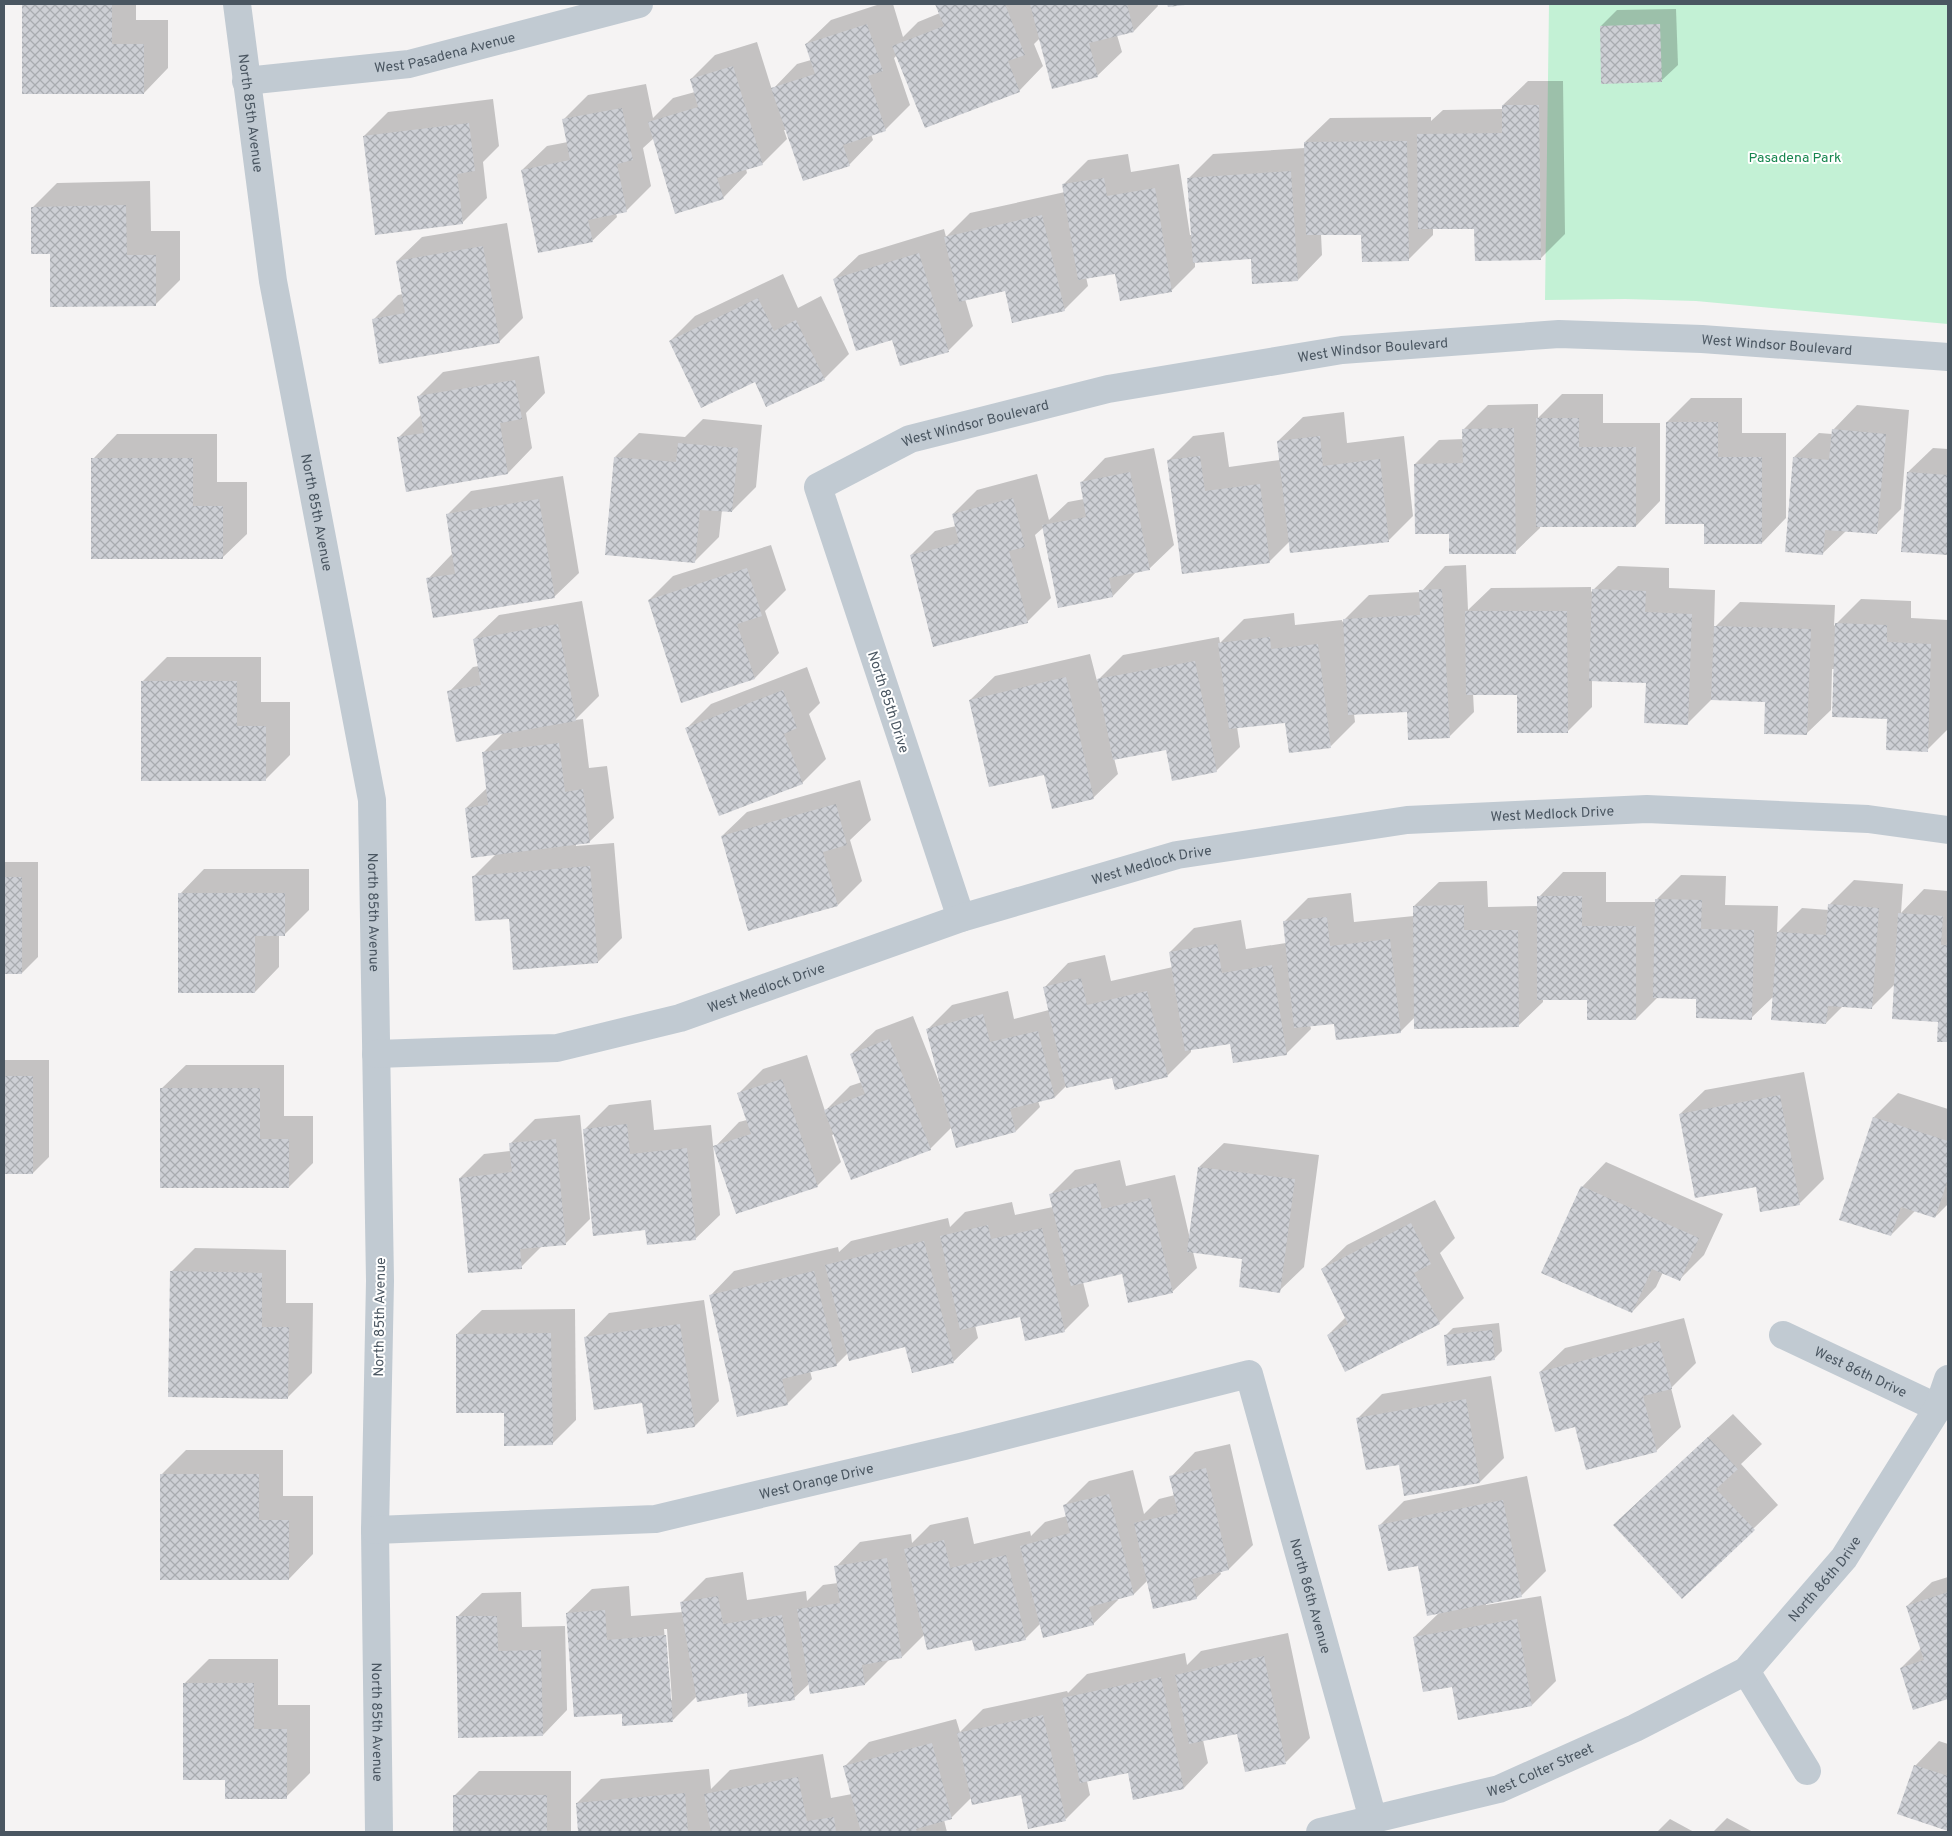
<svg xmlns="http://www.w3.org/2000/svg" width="1952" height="1836" font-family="Overpass,sans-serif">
<defs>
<pattern id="building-cross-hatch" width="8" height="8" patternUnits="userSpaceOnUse" patternTransform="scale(1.25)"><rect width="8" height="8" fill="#cdcfd5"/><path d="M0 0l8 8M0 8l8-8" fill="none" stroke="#a8abb0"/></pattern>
</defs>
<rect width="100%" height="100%" fill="#f5f3f3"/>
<polygon fill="#c3f1d5" points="1549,4 1948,4 1948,324 1696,301 1625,299 1545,300"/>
<g fill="#0003" fill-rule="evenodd">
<polygon points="24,4 136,4 136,20 168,20 168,68 144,93 24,93"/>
<polygon points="880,4 893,4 903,37 918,22 940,13 936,4 1157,4 1158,6 1134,31 1117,35 1122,52 1097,76 1040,38 1034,44 1043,66 1019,91 897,55 894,58 910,105 885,130 871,134 873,140 849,165 787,130 784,130 787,139 763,163 746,169 747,173 723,198 654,138 643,148 651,186 626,211 616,213 617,217 592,241 522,170 547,146 568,142 563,120 588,95 646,84 653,118 673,98 695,92 691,79 715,55 757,42 772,90 797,64 811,60 806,44 831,20"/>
<polygon points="1676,9 1678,65 1661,81 1601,26 1617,10"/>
<polygon points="1528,81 1563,81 1565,234 1540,259 1475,227 1433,228 1433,235 1408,260 1362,233 1321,234 1322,255 1298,280 1252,257 1195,262 1195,267 1171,291 1116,272 1086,277 1088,286 1064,310 1006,290 965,299 973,326 949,350 901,364 893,338 834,279 859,255 944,229 946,237 970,213 1065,192 1064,184 1088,160 1128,154 1131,172 1179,164 1190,235 1192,235 1188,179 1213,154 1305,148 1305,142 1330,118 1431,117 1431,121 1443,110 1503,109 1503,105"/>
<polygon points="493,99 499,146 483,162 487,198 463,222 364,136 388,112"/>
<polygon points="150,181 151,231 180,231 180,280 156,304 52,253 33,207 57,183"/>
<polygon points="507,223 523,318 499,342 373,320 398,295 403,294 397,261 422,237"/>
<polygon points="783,274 798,308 821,296 849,354 824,379 755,381 670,341 695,316"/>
<polygon points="539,356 545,393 526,413 532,448 508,473 398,438 422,414 419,396 443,372"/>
<polygon points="1562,394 1603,394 1603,423 1660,423 1660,501 1636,526 1540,526 1540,528 1515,552 1450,532 1415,464 1439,440 1464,439 1464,429 1488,405 1538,404 1538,418"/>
<polygon points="1691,398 1742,398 1742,433 1786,433 1786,518 1762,543 1706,523 1667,422"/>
<polygon points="1857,405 1909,410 1901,509 1877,533 1846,531 1822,554 1794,457 1819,433 1832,434 1833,430"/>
<polygon points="1344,412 1347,443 1404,436 1413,516 1388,541 1290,541 1270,561 1168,461 1193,436 1224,432 1229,467 1280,460 1278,441 1303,417"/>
<polygon points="703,419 762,425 756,487 732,511 722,510 719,537 695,561 615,457 639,433 685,437"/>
<polygon points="117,434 217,434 217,482 247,482 247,534 222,558 93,459"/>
<polygon points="1154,448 1174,545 1149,569 1137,571 1113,596 1059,606 1044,527 1035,535 1051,598 1027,622 911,555 935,531 956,526 953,514 977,490 1037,474 1049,520 1068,502 1084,499 1081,483 1105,458"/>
<polygon points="1933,448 1948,449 1948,553 1903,550 1908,472"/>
<polygon points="563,476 579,573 554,597 428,579 452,554 447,515 471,491"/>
<polygon points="771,545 786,590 765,611 779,653 755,678 682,701 649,600 673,576"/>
<polygon points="1466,565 1468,610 1491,588 1591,587 1591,592 1618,566 1669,568 1669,588 1715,590 1714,628 1740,602 1835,605 1834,626 1861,599 1911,601 1911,618 1948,620 1948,729 1927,750 1835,669 1832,669 1831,710 1806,734 1766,701 1712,699 1687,724 1647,682 1592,680 1592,707 1567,732 1518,693 1473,693 1474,712 1449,737 1408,711 1354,714 1355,722 1331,746 1286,721 1237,727 1240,747 1216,771 1167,748 1114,758 1118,774 1093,798 1045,774 970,700 995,676 1090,654 1097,681 1123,655 1219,637 1220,643 1244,619 1294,613 1295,625 1342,620 1342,622 1369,595 1421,592 1445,566"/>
<polygon points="582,601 599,696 575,720 583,719 589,768 607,766 614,818 589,842 576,844 576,846 614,843 622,938 598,962 511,917 473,877 497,853 466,808 487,788 483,753 503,733 449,692 473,667 479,666 474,639 499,615"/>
<polygon points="167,657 261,657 261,702 290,702 290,755 266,779 143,681"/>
<polygon points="807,667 820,703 809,714 826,759 802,783 687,728 711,704"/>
<polygon points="860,780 871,820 850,840 862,881 838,905 722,836 747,812"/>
<polygon points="4,862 38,862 38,957 22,973 4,973"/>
<polygon points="204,869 309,869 309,910 284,935 279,935 279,967 255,992 180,894"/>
<polygon points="1563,872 1606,872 1606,902 1657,902 1657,899 1681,875 1726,876 1725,905 1778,906 1777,933 1802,908 1829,910 1829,905 1854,880 1903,884 1901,913 1924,889 1948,891 1948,1041 1938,1041 1939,1021 1895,984 1872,1007 1843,1006 1826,1023 1774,996 1751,1018 1698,998 1658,997 1636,1019 1588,999 1543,999 1543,1002 1518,1026 1415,1017 1400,1032 1335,1022 1310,1025 1311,1029 1286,1054 1231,1043 1191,1049 1191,1052 1167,1076 1113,1077 1067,1085 1055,1097 1038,1101 1040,1107 1016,1131 952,1127 930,1149 834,1134 832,1135 841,1162 817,1186 715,1147 739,1122 747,1120 738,1094 763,1069 807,1055 825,1111 850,1086 862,1082 851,1054 876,1030 913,1016 941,1087 942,1087 928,1029 952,1005 1008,991 1014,1019 1049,1010 1044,988 1068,963 1105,955 1111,981 1173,967 1170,952 1194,928 1241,920 1246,949 1286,943 1284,922 1308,898 1351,893 1354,922 1414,916 1414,906 1439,882 1487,881 1488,907 1539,906 1539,897"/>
<polygon points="4,1060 49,1060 49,1157 33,1173 4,1173"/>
<polygon points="186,1065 284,1065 284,1116 313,1116 313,1163 289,1187 161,1089"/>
<polygon points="1804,1072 1824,1179 1799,1204 1680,1114 1705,1090"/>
<polygon points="1898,1093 1948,1109 1948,1204 1935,1217 1915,1211 1891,1235 1841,1219 1874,1117"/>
<polygon points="651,1100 654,1130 711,1125 720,1215 695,1239 584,1130 609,1105"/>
<polygon points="580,1115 590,1219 566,1243 543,1245 521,1267 460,1178 484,1154 511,1151 511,1143 535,1119"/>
<polygon points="1224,1143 1319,1155 1304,1267 1279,1291 1244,1258 1193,1252 1197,1268 1172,1292 1123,1273 1083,1282 1089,1306 1064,1331 1021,1315 975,1325 978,1338 953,1362 906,1345 848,1353 836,1365 810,1371 812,1379 787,1404 710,1296 734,1271 838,1247 839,1252 851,1241 948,1218 950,1227 965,1212 1012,1202 1015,1215 1053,1207 1050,1195 1075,1170 1120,1160 1126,1186 1175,1175 1190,1239 1199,1167"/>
<polygon points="1606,1162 1723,1214 1704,1255 1680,1279 1663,1272 1656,1287 1632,1312 1582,1187"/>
<polygon points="1435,1200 1455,1238 1440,1253 1464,1298 1439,1323 1328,1335 1346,1317 1322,1269 1347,1245"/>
<polygon points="195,1248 286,1250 286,1303 313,1303 312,1373 288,1397 171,1272"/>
<polygon points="704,1300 719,1401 695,1426 648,1432 644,1401 585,1338 609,1313"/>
<polygon points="575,1309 576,1420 552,1444 505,1412 457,1334 482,1310"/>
<polygon points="1684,1318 1696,1363 1671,1388 1681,1427 1656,1451 1576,1425 1540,1372 1565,1348"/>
<polygon points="1499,1323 1502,1351 1494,1359 1445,1336 1453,1328"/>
<polygon points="1491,1376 1504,1458 1480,1482 1400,1463 1358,1418 1382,1394"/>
<polygon points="1733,1414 1762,1444 1741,1464 1778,1505 1682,1597 1639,1501"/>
<path d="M1230 1444 1253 1545 1229 1569 1220 1571 1221 1574 1196 1598 1148 1580 1134 1594 1117 1598 1118 1600 1093 1624 1041 1623 1025 1639 973 1638 925 1634 902 1657 890 1659 865 1684 810 1683 794 1698 748 1692 697 1696 672 1721 623 1713 567 1613 592 1589 629 1586 631 1616 683 1612 682 1602 706 1578 743 1572 747 1600 806 1591 807 1601 823 1585 838 1583 836 1567 860 1542 911 1534 912 1543 930 1525 968 1517 974 1544 1030 1531 1031 1536 1045 1522 1067 1516 1065 1505 1089 1481 1133 1470 1144 1514 1159 1499 1175 1495 1171 1477 1195 1452ZM664 1629H667L672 1700H670Z"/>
<polygon points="186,1450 283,1450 283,1496 313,1496 313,1554 289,1579 161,1475"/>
<polygon points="1527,1476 1546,1571 1522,1595 1486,1603 1486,1605 1541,1596 1556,1681 1532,1705 1453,1686 1414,1637 1440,1612 1419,1564 1380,1525 1404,1501"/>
<polygon points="1948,1577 1948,1697 1914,1708 1901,1668 1921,1648 1907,1606 1932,1582"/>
<polygon points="521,1592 522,1627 565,1626 567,1710 543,1735 457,1617 482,1593"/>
<polygon points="1288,1633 1310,1738 1286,1762 1238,1732 1203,1740 1208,1763 1184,1788 1129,1772 1087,1781 1090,1795 1066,1819 1022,1794 972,1797 952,1817 944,1820 947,1832 580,1832 577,1803 601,1779 709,1769 711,1789 730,1770 823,1754 831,1798 852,1794 845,1766 869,1742 956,1719 960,1732 983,1709 1067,1691 1068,1693 1087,1674 1185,1653 1187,1665 1201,1651"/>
<polygon points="209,1659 278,1659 278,1705 310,1705 310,1773 286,1797 226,1779 184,1684"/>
<polygon points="1939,1741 1948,1744 1948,1830 1899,1813 1915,1766"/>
<polygon points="479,1771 571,1771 571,1832 454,1832 454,1796"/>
<polygon points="1727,1818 1753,1832 1713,1832"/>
<polygon points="1670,1819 1694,1832 1657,1832"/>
</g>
<g fill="url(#building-cross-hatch)">
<polygon points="22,4 112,4 112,44 144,44 144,94 22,94"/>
<polygon points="935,4 1005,4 1025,55 1008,61 1020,92 925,128 892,46 944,26"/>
<polygon points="1030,4 1127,4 1134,32 1089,43 1098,77 1052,89"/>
<polygon points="1167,4 1185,4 1185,5 1168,7"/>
<polygon points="867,24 883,71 868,76 886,131 843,145 850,166 803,181 771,88 815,74 805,44"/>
<polygon points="1660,24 1662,82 1601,84 1600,26"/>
<polygon points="733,66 763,165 717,178 724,199 675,214 648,122 698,107 690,79"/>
<polygon points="1502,105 1539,105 1541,260 1475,261 1474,229 1418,229 1417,134 1502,133"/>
<polygon points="622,108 633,160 617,164 627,212 588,220 593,242 538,253 521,170 570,160 562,119"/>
<polygon points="469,123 475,171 457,174 463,224 375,235 363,136"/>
<polygon points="1407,141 1409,261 1362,262 1361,235 1306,235 1304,142"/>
<polygon points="1291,171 1298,281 1252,284 1251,259 1193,263 1187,178"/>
<polygon points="1104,178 1107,196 1155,188 1172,292 1120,301 1115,274 1078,280 1062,184"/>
<polygon points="126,205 127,255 156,255 156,306 50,307 50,254 31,254 31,207"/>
<polygon points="1042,215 1065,311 1012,323 1005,291 959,302 944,237"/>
<polygon points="483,246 500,343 379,364 372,319 405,313 396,261"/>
<polygon points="919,253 949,352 900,366 892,340 856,351 833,279"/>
<polygon points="758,298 774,331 796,320 825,380 766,407 755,382 701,408 669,341"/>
<polygon points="515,380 522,419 500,423 508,474 406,492 397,437 424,433 417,396"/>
<polygon points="1536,418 1579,418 1579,447 1636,447 1636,527 1536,527"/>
<polygon points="1666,422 1718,422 1718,457 1762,457 1762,544 1704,544 1704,524 1665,524"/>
<polygon points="1514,428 1516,554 1449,554 1449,534 1415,534 1414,464 1463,463 1462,429"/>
<polygon points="1832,429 1886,434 1877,534 1825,530 1823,555 1785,552 1793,457 1829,460"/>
<polygon points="1320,436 1323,466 1380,459 1389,542 1290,553 1277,441"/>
<polygon points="678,443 738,448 732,512 700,510 695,563 605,555 614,457 676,462"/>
<polygon points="1200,456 1205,491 1260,484 1270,563 1182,574 1167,460"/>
<polygon points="91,458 193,458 193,506 223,506 223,559 91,559"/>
<polygon points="1130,472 1150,570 1109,578 1113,597 1058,608 1042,525 1086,517 1080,482"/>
<polygon points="1907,472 1948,475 1948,555 1901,552"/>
<polygon points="1013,498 1025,547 1009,551 1028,623 933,647 910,555 959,543 952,514"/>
<polygon points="539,499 555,598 433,618 426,578 455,574 446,514"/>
<polygon points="747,568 762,616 737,624 755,679 681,703 648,600"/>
<polygon points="1442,589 1450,738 1408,740 1407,712 1348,715 1343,619 1420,615 1419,590"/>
<polygon points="1592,589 1646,591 1645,612 1692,614 1688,725 1644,723 1646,683 1589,681"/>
<polygon points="1465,611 1567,611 1568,733 1517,733 1517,695 1466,695"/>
<polygon points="1835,623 1887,625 1887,642 1931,644 1928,752 1886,750 1887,719 1832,717"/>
<polygon points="558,624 576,721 456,742 447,691 481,685 473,639"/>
<polygon points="1714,626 1811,629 1807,735 1764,734 1765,702 1711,700"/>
<polygon points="1270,637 1271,649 1318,644 1331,748 1289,753 1285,723 1229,729 1218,643"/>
<polygon points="1195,661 1217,772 1172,781 1166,750 1113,760 1097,679"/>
<polygon points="1066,677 1094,799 1052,809 1044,775 989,787 969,700"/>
<polygon points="141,681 237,681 237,726 266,726 266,781 141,781"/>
<polygon points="783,690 797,728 784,734 803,784 719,816 685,728"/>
<polygon points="559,743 565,792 583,789 590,843 471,858 465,808 488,805 482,752"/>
<polygon points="836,804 847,845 823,852 838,906 748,931 721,836"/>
<polygon points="590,866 598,963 513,970 509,919 475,921 472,876"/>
<rect x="4" y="877" width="18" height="97"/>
<polygon points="178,893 285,893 285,936 255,936 255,993 178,993"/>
<polygon points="1537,896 1582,896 1582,926 1636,926 1636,1020 1587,1020 1587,1000 1537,1000"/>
<polygon points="1655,899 1702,900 1701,929 1754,930 1752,1020 1696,1018 1696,999 1653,998"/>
<polygon points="1828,904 1879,908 1872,1009 1828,1006 1826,1024 1771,1020 1777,932 1826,935"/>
<polygon points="1464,905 1464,930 1518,930 1519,1027 1414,1029 1413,906"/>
<polygon points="1898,913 1943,916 1941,945 1948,945 1948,1042 1937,1042 1938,1022 1892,1019"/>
<polygon points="1327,917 1330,946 1390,939 1401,1033 1336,1040 1334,1024 1294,1028 1283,921"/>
<polygon points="1217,944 1222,973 1272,965 1287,1055 1233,1063 1230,1044 1185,1051 1169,952"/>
<polygon points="1081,978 1087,1005 1147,991 1168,1077 1115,1090 1112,1078 1066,1088 1043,987"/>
<polygon points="983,1014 990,1042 1038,1031 1055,1098 1010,1109 1016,1132 956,1148 926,1029"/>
<polygon points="889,1039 931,1150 851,1180 824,1110 865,1094 850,1054"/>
<rect x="4" y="1076" width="29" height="98"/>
<polygon points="782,1079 818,1187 736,1214 713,1146 751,1134 737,1093"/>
<polygon points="160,1088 260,1088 260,1139 289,1139 289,1188 160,1188"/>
<polygon points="1780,1095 1800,1205 1760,1212 1756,1187 1695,1198 1679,1114"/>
<polygon points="1873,1117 1948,1141 1948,1179 1935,1218 1901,1207 1891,1236 1839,1220"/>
<polygon points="627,1124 630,1154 687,1148 696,1240 647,1245 645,1230 593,1236 583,1129"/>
<polygon points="556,1139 566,1245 520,1249 522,1269 468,1273 459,1178 512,1172 509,1143"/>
<polygon points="1198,1167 1295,1179 1280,1293 1239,1287 1242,1259 1187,1252"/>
<polygon points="1096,1183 1102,1209 1150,1198 1173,1293 1128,1303 1122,1274 1071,1286 1049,1194"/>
<polygon points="1581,1186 1699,1238 1680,1281 1652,1269 1632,1313 1541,1273"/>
<polygon points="1411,1223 1431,1264 1414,1273 1440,1324 1345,1372 1327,1335 1348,1324 1321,1269"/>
<polygon points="988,1225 991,1239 1042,1228 1065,1332 1025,1341 1020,1317 960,1330 940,1236"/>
<polygon points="924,1241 954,1363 912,1373 905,1347 849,1361 825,1265"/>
<polygon points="170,1271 262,1273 262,1327 289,1327 288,1399 168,1397"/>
<polygon points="814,1271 837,1366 782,1379 788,1405 737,1417 709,1295"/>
<polygon points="680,1324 695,1427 647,1434 642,1403 594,1410 584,1337"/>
<polygon points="1492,1330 1495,1360 1447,1366 1444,1335"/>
<polygon points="551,1333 553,1445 504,1446 504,1413 456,1413 456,1334"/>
<polygon points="1659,1341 1672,1389 1643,1396 1657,1452 1586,1470 1575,1427 1555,1432 1539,1372"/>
<polygon points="1466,1399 1480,1483 1404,1496 1399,1465 1366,1470 1356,1418"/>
<polygon points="1708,1437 1738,1469 1716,1489 1755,1530 1682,1599 1613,1525"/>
<polygon points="1206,1468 1229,1570 1192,1579 1197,1599 1153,1609 1134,1523 1178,1513 1169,1476"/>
<polygon points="160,1474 259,1474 259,1520 289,1520 289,1580 160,1580"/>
<polygon points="1109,1494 1134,1595 1089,1607 1094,1625 1043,1638 1020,1546 1070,1533 1063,1505"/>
<polygon points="1503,1500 1522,1597 1427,1616 1418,1566 1388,1571 1378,1525"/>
<polygon points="944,1540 950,1568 1006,1555 1026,1640 975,1651 972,1640 927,1650 904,1549"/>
<polygon points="887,1558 902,1658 862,1665 865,1685 810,1694 797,1609 840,1603 834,1566"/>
<polygon points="1948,1592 1948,1699 1913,1710 1900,1668 1924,1660 1906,1606"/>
<polygon points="718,1596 723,1624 782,1615 795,1700 748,1707 747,1693 697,1702 680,1602"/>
<polygon points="605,1610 607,1640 666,1635 673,1722 622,1726 622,1714 574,1717 566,1613"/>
<polygon points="456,1616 497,1616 498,1651 541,1650 543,1736 458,1738"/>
<polygon points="1517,1619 1532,1706 1458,1720 1452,1687 1423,1692 1413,1637"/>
<polygon points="1264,1656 1286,1764 1245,1772 1237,1734 1189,1744 1175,1675"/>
<polygon points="1161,1677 1184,1789 1133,1800 1128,1773 1080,1783 1062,1698"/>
<polygon points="183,1683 254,1683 254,1729 287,1729 287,1799 225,1799 225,1780 183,1780"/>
<polygon points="1043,1715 1066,1821 1028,1829 1021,1795 972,1805 957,1733"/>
<polygon points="932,1743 952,1819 916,1829 917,1832 861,1832 843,1766"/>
<polygon points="1914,1765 1948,1776 1948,1831 1897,1814"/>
<polygon points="798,1777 807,1821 834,1817 836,1832 711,1832 704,1794"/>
<polygon points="685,1793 688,1832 578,1832 576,1803"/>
<rect x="453" y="1795" width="94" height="37"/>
</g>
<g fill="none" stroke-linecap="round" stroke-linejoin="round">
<g stroke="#c1cad2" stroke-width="28">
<path id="s1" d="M237 4 273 281 372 800 380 1281 375 1530 379 1832"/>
<path id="s2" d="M246 81 409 64 639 4"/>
<path id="s3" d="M961 918 818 487 910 439 1108 389 1342 350 1559 334 1702 339 1948 357"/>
<path id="s4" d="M376 1054 557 1048 680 1018 961 918 1177 855 1407 820 1647 809 1868 819 1948 830"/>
<path id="s5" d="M1783 1335 1938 1408"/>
<path id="s6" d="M375 1530 655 1519 964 1446 1249 1374 1373 1819"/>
<polyline points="1746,1671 1807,1771"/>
<path id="s7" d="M1320 1832 1499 1789 1635 1728 1746 1671 1844 1558 1938 1408 1948 1379"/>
</g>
</g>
<g text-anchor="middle" stroke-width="4" stroke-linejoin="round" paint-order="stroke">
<g font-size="14" fill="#4a5661" stroke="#fff">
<text dy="5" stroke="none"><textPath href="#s2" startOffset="201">West Pasadena Avenue</textPath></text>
<text dy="5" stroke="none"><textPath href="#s1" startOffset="110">North 85th Avenue</textPath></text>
<text dy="5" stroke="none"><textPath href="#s3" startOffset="1435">West Windsor Boulevard</textPath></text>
<text dy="5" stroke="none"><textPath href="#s3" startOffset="1030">West Windsor Boulevard</textPath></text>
<text dy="5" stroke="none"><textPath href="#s3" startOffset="625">West Windsor Boulevard</textPath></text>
<text dy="5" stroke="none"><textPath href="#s1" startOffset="515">North 85th Avenue</textPath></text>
<text transform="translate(889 702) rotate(72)" y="5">North 85th Drive</text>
<text dy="5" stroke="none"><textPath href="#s4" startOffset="1209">West Medlock Drive</textPath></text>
<text dy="5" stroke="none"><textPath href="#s4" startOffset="804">West Medlock Drive</textPath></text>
<text dy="5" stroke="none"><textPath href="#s1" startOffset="920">North 85th Avenue</textPath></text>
<text dy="5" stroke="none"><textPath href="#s4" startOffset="399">West Medlock Drive</textPath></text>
<text transform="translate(379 1317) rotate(-89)" y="5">North 85th Avenue</text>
<text dy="5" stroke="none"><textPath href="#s5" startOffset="86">West 86th Drive</textPath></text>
<text dy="5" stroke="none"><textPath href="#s6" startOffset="446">West Orange Drive</textPath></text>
<text dy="5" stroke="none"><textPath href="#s7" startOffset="579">North 86th Drive</textPath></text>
<text dy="5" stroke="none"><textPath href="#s6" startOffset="1122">North 86th Avenue</textPath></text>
<text dy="5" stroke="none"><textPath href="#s1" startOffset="1730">North 85th Avenue</textPath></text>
<text dy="5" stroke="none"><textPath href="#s7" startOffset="229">West Colter Street</textPath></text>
</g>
<g font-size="14" fill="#17864f" stroke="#fff">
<text x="1795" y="162">Pasadena Park</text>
</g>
</g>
<rect width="1952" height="1836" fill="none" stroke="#4a5661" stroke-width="10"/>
</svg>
